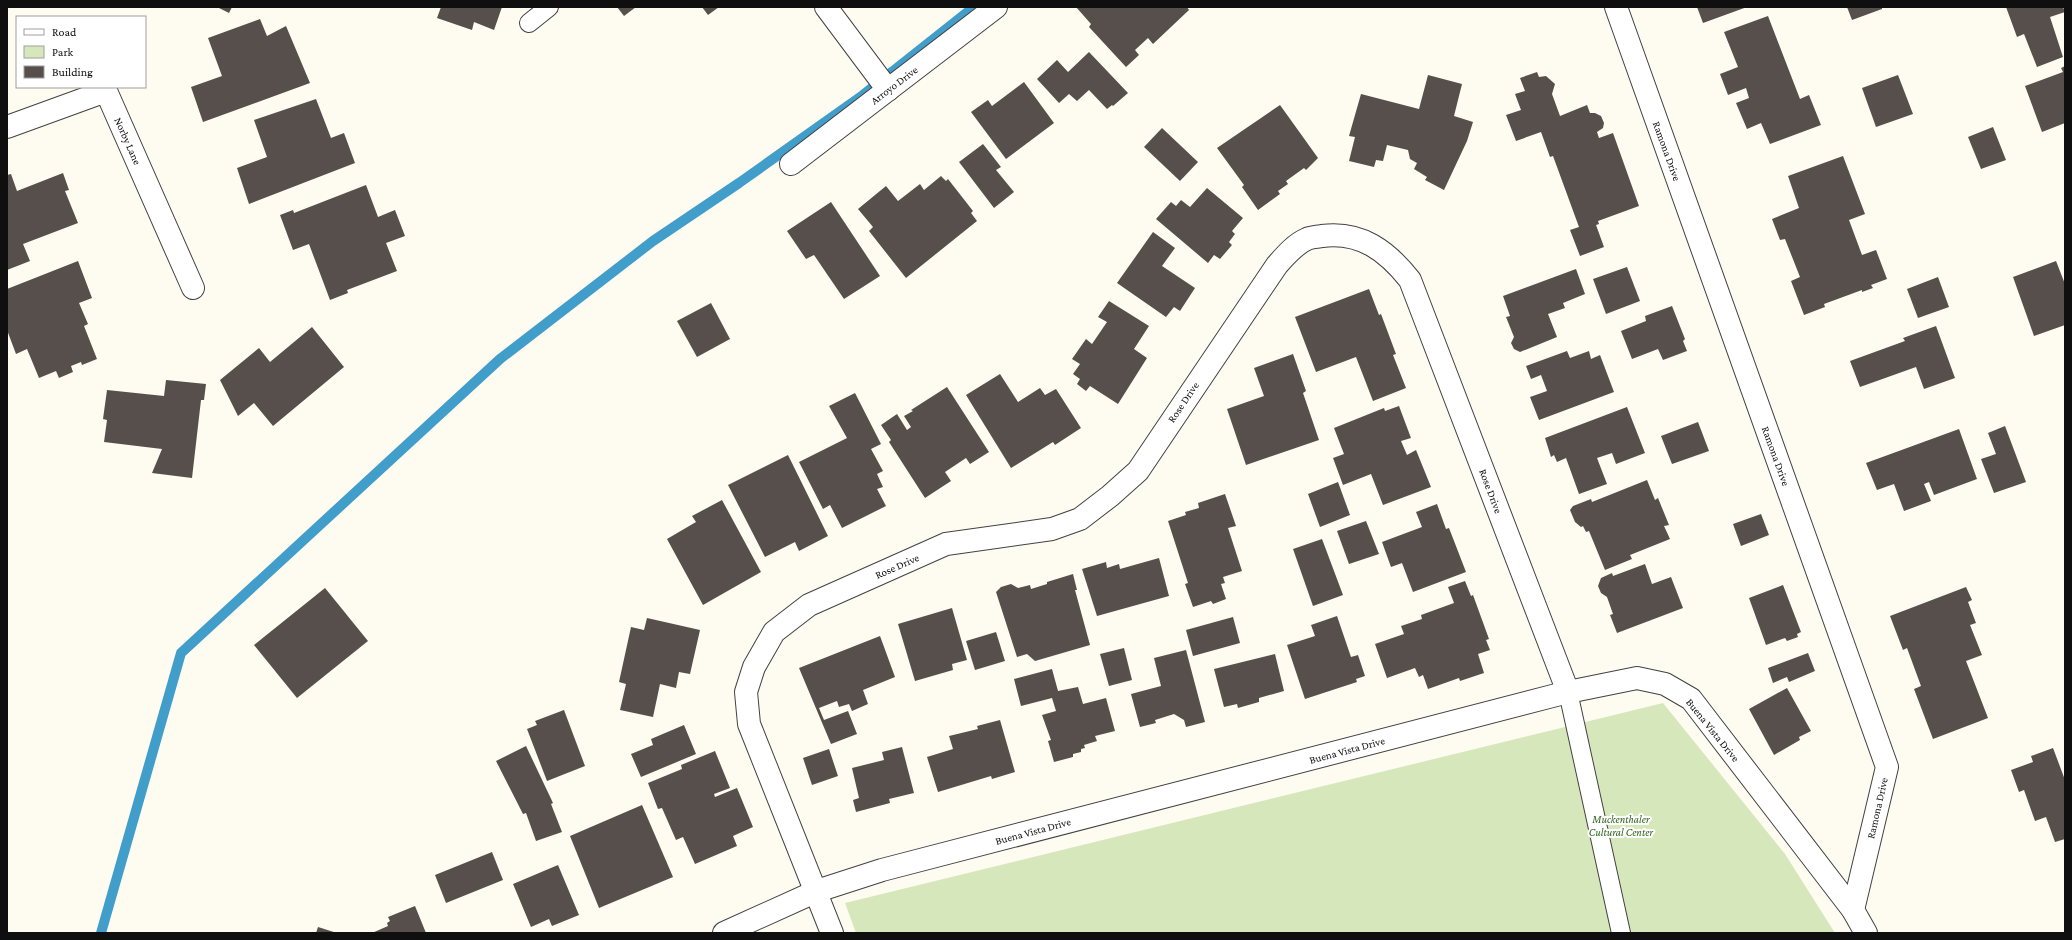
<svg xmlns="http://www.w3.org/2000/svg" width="2072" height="940" font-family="'Crimson Pro',serif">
<rect width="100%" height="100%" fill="#fefbf1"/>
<polygon fill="#d6e8bb" points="1663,703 1785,854 1835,933 856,933 845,903"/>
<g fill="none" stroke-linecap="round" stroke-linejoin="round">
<polyline stroke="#419dc9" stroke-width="10" points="101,933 181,653 500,359 653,241 739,183 863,95 974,7"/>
</g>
<g fill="#574f4b">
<polygon points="217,7 232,7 229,13"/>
<polygon points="441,7 502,7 494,30 474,22 472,30 437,18"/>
<polygon points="617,7 636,7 624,16"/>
<polygon points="702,7 719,7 708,15"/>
<polygon points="1076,7 1187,7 1189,10 1153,44 1148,38 1135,50 1139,55 1126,67 1089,27 1091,24"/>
<polygon points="1697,7 1747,7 1703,23"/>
<polygon points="1847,7 1882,7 1882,9 1852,20"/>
<polygon points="2006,7 2063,7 2065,12 2050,17 2063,57 2037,67 2024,34 2017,37"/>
<polygon points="1768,16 1800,99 1809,95 1821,125 1770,144 1761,123 1747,129 1736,103 1749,98 1746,88 1728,95 1720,74 1738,67 1724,32"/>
<polygon points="260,19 267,36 286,26 310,83 203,122 191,87 222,76 208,38"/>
<polygon points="1089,52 1128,93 1113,106 1112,105 1107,109 1089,90 1077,101 1069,94 1059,103 1037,79 1057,60 1068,72"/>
<polygon points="2065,66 2065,123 2042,132 2025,86 2063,72 2061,68"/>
<polygon points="1537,72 1539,77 1546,76 1555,84 1552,94 1560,116 1587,105 1590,113 1595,113 1601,116 1604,123 1603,128 1597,132 1599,138 1613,133 1639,206 1598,221 1599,224 1596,225 1604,247 1580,256 1570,230 1579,227 1553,156 1550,157 1541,132 1516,141 1506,115 1521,110 1515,94 1525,91 1520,78"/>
<polygon points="1428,75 1462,84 1454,116 1473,122 1467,141 1444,190 1425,180 1427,177 1414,169 1417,163 1410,159 1408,150 1387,145 1383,161 1376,160 1374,167 1349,161 1355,137 1349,136 1361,94 1419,109"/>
<polygon points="1898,75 1913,114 1876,127 1862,88"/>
<polygon points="1024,82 1054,123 1006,159 971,112 988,100 992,106"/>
<polygon points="316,99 331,138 344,133 355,163 249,204 237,168 267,157 254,120"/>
<polygon points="1280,105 1318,158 1306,170 1304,168 1286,181 1288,184 1278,191 1280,194 1258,210 1242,187 1244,185 1217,148"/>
<polygon points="1993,127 2006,160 1981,169 1968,137"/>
<polygon points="1162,128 1198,162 1180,181 1144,147"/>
<polygon points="983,144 1001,167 996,170 1014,192 994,208 959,162"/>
<polygon points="1843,156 1865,214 1849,220 1862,255 1876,250 1887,279 1871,285 1873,288 1862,292 1862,290 1824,304 1825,307 1804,315 1791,281 1800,277 1785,239 1780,240 1772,219 1799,208 1788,176"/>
<polygon points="63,173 69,190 65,191 78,223 23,244 30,261 7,270 7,175 11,174 17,191"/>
<polygon points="941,176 946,181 948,179 973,211 971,213 977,221 906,278 869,231 873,227 858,209 886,186 898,201 920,184 924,190"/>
<polygon points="366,185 378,217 395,210 405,236 386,243 397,271 347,290 348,293 330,300 309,244 293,250 280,215 293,210 294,213"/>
<polygon points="1207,188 1243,218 1232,231 1235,234 1229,242 1232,245 1220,259 1214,255 1208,263 1156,219 1171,202 1176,206 1181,200 1190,207"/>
<polygon points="831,202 880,276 844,299 814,255 806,259 787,231"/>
<polygon points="1153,232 1175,248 1162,266 1195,288 1180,311 1174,307 1166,317 1117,283"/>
<polygon points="78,261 92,298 79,303 88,324 84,326 97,359 82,365 81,362 71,366 73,372 59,378 56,371 39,378 27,349 16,354 7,330 7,289"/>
<polygon points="2056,261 2065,284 2065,325 2034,336 2013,277"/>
<polygon points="1627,267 1640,301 1606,314 1593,279"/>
<polygon points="1576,269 1585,294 1563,303 1565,308 1548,314 1557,337 1520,352 1514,349 1511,343 1514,337 1506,317 1510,316 1503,296"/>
<polygon points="1938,277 1949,307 1918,318 1907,289"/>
<polygon points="1369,289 1379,315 1381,314 1396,354 1393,355 1406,388 1373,401 1356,357 1316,372 1295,317"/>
<polygon points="1109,301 1149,326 1134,349 1147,358 1118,404 1090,386 1086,391 1077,384 1080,379 1073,374 1080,364 1072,359 1086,339 1092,344 1107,322 1098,317"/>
<polygon points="711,303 730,339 697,357 677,321"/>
<polygon points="1672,306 1685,339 1683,341 1687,351 1663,360 1658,349 1632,359 1621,331 1646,321 1645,316"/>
<polygon points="1936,326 1955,378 1924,389 1916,367 1860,387 1850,361 1905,341 1903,338"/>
<polygon points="312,327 344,367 273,426 254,403 238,416 220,380 259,348 270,362"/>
<polygon points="1567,351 1570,358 1589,351 1591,359 1600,355 1614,392 1539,420 1530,397 1547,391 1541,375 1531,379 1526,366"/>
<polygon points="1293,354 1306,391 1303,393 1319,440 1246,465 1227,409 1264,396 1254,368"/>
<polygon points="1000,374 1018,402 1040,388 1045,395 1056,389 1081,428 1055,445 1053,442 1011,468 966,395"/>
<polygon points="166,380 206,384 204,400 201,400 192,478 152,473 162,449 104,442 107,420 103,419 107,390 164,396"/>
<polygon points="947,387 989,452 970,464 966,458 945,472 951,481 925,498 889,442 891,440 881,425 897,414 907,430 911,427 904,416 913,411 911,410"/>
<polygon points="855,393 881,444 871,449 883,471 877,474 883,487 877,489 886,506 842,528 830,505 823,509 799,462 847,438 829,406"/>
<polygon points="1399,406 1411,438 1401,441 1407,455 1416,450 1431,487 1383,505 1371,474 1343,485 1333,458 1344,454 1334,428 1384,408 1385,411"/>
<polygon points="1627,407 1645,453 1616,464 1612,453 1597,458 1607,484 1579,494 1566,458 1557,462 1554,455 1551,457 1545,438"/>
<polygon points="1698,422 1709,451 1672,464 1661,436"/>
<polygon points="2005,426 2026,482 1994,493 1981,459 1996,454 1988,433"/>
<polygon points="1959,429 1977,479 1934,495 1929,482 1924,484 1931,501 1904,511 1894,484 1877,490 1866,463"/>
<polygon points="788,455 828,536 799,551 795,542 765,557 728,485"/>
<polygon points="1647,480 1655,500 1658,498 1669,525 1664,526 1670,539 1630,555 1632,559 1605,570 1589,531 1586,532 1583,526 1581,527 1575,522 1570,510 1573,506 1591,499 1592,502"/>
<polygon points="1338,482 1350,515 1320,527 1308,494"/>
<polygon points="1225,494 1236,526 1228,528 1242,571 1223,577 1225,583 1221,584 1226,599 1213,604 1211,601 1193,607 1185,584 1188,583 1168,521 1186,515 1185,512 1199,508 1198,503"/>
<polygon points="722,500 761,572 703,605 667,539 696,522 692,516"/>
<polygon points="1437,504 1446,529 1449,528 1466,572 1413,592 1402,563 1391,567 1382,542 1422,527 1416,512"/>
<polygon points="1761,514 1769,535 1741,546 1733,524"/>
<polygon points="1366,521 1379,554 1349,564 1337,531"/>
<polygon points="1322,539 1343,595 1313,606 1293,549"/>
<polygon points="1159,558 1169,596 1097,616 1082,569 1106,562 1107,568 1119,564 1120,569"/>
<polygon points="1645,564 1652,584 1671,577 1683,608 1617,633 1610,615 1613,614 1607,597 1601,593 1598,586 1601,578 1612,573 1613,576"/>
<polygon points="1073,574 1077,590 1075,590 1090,645 1035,661 1027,654 1017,657 996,592 1001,587 1011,584 1018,588 1030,585 1031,589 1047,584 1047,582"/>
<polygon points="1465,581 1471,596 1473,595 1489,639 1486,640 1490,650 1478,654 1484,673 1460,681 1459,678 1428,689 1423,675 1419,677 1415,668 1387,678 1375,644 1404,634 1401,626 1422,619 1421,615 1454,603 1448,587"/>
<polygon points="1783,585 1801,632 1797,634 1798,637 1787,641 1785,638 1766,645 1749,598"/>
<polygon points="1966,587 1972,600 1968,602 1976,623 1970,625 1982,655 1966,661 1988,718 1933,739 1914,689 1921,686 1907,648 1903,650 1890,616"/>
<polygon points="325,588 368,641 297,698 254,645"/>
<polygon points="952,608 967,660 952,664 953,670 915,681 898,624"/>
<polygon points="1337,616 1351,657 1358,655 1365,676 1356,679 1357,682 1305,699 1287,645 1315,636 1311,625"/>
<polygon points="1233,617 1240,643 1193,656 1186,630"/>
<polygon points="647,618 700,630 690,674 679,672 676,688 660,684 653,717 620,710 626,684 619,682 631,627 644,630"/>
<polygon points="996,632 1005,661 975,670 966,641"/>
<polygon points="880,636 895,677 863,690 868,704 852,711 849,704 839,707 837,701 819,708 824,720 848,711 857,734 831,744 799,668"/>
<polygon points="1124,648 1132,680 1109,686 1100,654"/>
<polygon points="1186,650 1205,722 1186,727 1184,720 1174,714 1155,720 1156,723 1140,727 1131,694 1161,686 1154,658"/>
<polygon points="1808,653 1815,671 1789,682 1787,677 1773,683 1768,668"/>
<polygon points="1275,654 1284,691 1259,698 1259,702 1238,708 1237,704 1224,707 1214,669"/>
<polygon points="1052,669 1058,691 1078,687 1083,704 1106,698 1115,731 1095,736 1097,741 1084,745 1085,748 1081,749 1081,752 1073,754 1073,757 1054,762 1048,741 1051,740 1042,715 1056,711 1052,698 1021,706 1014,679"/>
<polygon points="1787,688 1811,731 1799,737 1800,740 1774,755 1749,709"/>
<polygon points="564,710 585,766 547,781 527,729 537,725 535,721"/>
<polygon points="1000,720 1015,772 992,779 991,776 938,792 927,757 953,749 949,736 978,729 977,726"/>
<polygon points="684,725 696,754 641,777 631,754 653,745 651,739"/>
<polygon points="526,746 553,803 551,804 562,832 536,841 526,813 523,814 496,761"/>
<polygon points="902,747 914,793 889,799 890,803 856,812 853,800 859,798 852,768 884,760 882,752"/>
<polygon points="2053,748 2065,780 2065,839 2055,842 2046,817 2035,821 2024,790 2019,792 2011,770 2033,762 2031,756"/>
<polygon points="829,749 838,776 812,785 803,758"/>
<polygon points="715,751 730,788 714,794 715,797 737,788 753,827 733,836 737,846 695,864 683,837 676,840 662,808 658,809 648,783 682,769 681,765"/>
<polygon points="642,805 673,877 599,908 570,836"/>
<polygon points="492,852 503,880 446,903 435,875"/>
<polygon points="558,865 579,915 552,926 549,919 531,927 513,884"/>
<polygon points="415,906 426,933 372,933 388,926 387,923 390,921 388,917"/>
<polygon points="318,927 337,933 316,933"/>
</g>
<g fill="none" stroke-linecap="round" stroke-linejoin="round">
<g stroke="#424242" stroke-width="20">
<g id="service">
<polyline points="529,23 549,7"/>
<polyline points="1568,692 1621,933"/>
</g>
</g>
<g stroke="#424242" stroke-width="24">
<g id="minor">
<polyline points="826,7 888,90"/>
<polyline points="1616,7 1887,767 1853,910"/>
<polyline points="7,127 106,91 193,288"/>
<polyline points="791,164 996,7"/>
<polyline points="724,933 817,891 882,870 1568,692 1637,678 1665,684 1691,699 1853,910 1866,933"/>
<path d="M832 933 749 724 746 692 754 667 774 632 809 605 946 544 1052 529 1080 519 1110 496 1138 471 1277 265C1285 256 1295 244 1307 239 1311 237 1317 237 1322 236 1361 231 1387 251 1410 280L1568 692"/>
</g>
</g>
<use href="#service" stroke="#fff" stroke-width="18"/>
<use href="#minor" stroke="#fff" stroke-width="22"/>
</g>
<g text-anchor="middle" stroke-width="4" stroke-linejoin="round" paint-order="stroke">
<g font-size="11" fill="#0f0f0f" stroke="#fff">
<text transform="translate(894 85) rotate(-37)" y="4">Arroyo Drive</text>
<text transform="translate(128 141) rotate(66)" y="4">Norby Lane</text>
<text transform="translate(1667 151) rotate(70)" y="4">Ramona Drive</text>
<text transform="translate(1183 402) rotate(-56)" y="4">Rose Drive</text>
<text transform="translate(1776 456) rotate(70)" y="4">Ramona Drive</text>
<text transform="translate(1491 491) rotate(69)" y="4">Rose Drive</text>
<text transform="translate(897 566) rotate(-24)" y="4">Rose Drive</text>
<text transform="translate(1713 730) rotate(51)" y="4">Buena Vista Drive</text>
<text transform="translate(1347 750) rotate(-15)" y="4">Buena Vista Drive</text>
<text transform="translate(1877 808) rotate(-77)" y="4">Ramona Drive</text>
<text transform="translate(1033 831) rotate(-15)" y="4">Buena Vista Drive</text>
</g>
<g font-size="11" font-style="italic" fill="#346521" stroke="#fff">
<text x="1621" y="823">Muckenthaler<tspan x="1621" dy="13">Cultural Center</tspan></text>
</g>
</g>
<rect width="2072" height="940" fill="none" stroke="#0f0f0f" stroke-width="16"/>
<rect x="16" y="16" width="130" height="72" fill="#ffffff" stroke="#9f9f9f"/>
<rect x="24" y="29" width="20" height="6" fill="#ffffff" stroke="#9f9f9f"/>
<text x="52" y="36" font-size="12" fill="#0f0f0f">Road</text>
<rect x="24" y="46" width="20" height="12" fill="#d6e8bb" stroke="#9f9f9f"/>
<text x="52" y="56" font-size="12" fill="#0f0f0f">Park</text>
<rect x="24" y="66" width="20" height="12" fill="#574f4b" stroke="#9f9f9f"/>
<text x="52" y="76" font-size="12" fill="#0f0f0f">Building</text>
</svg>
